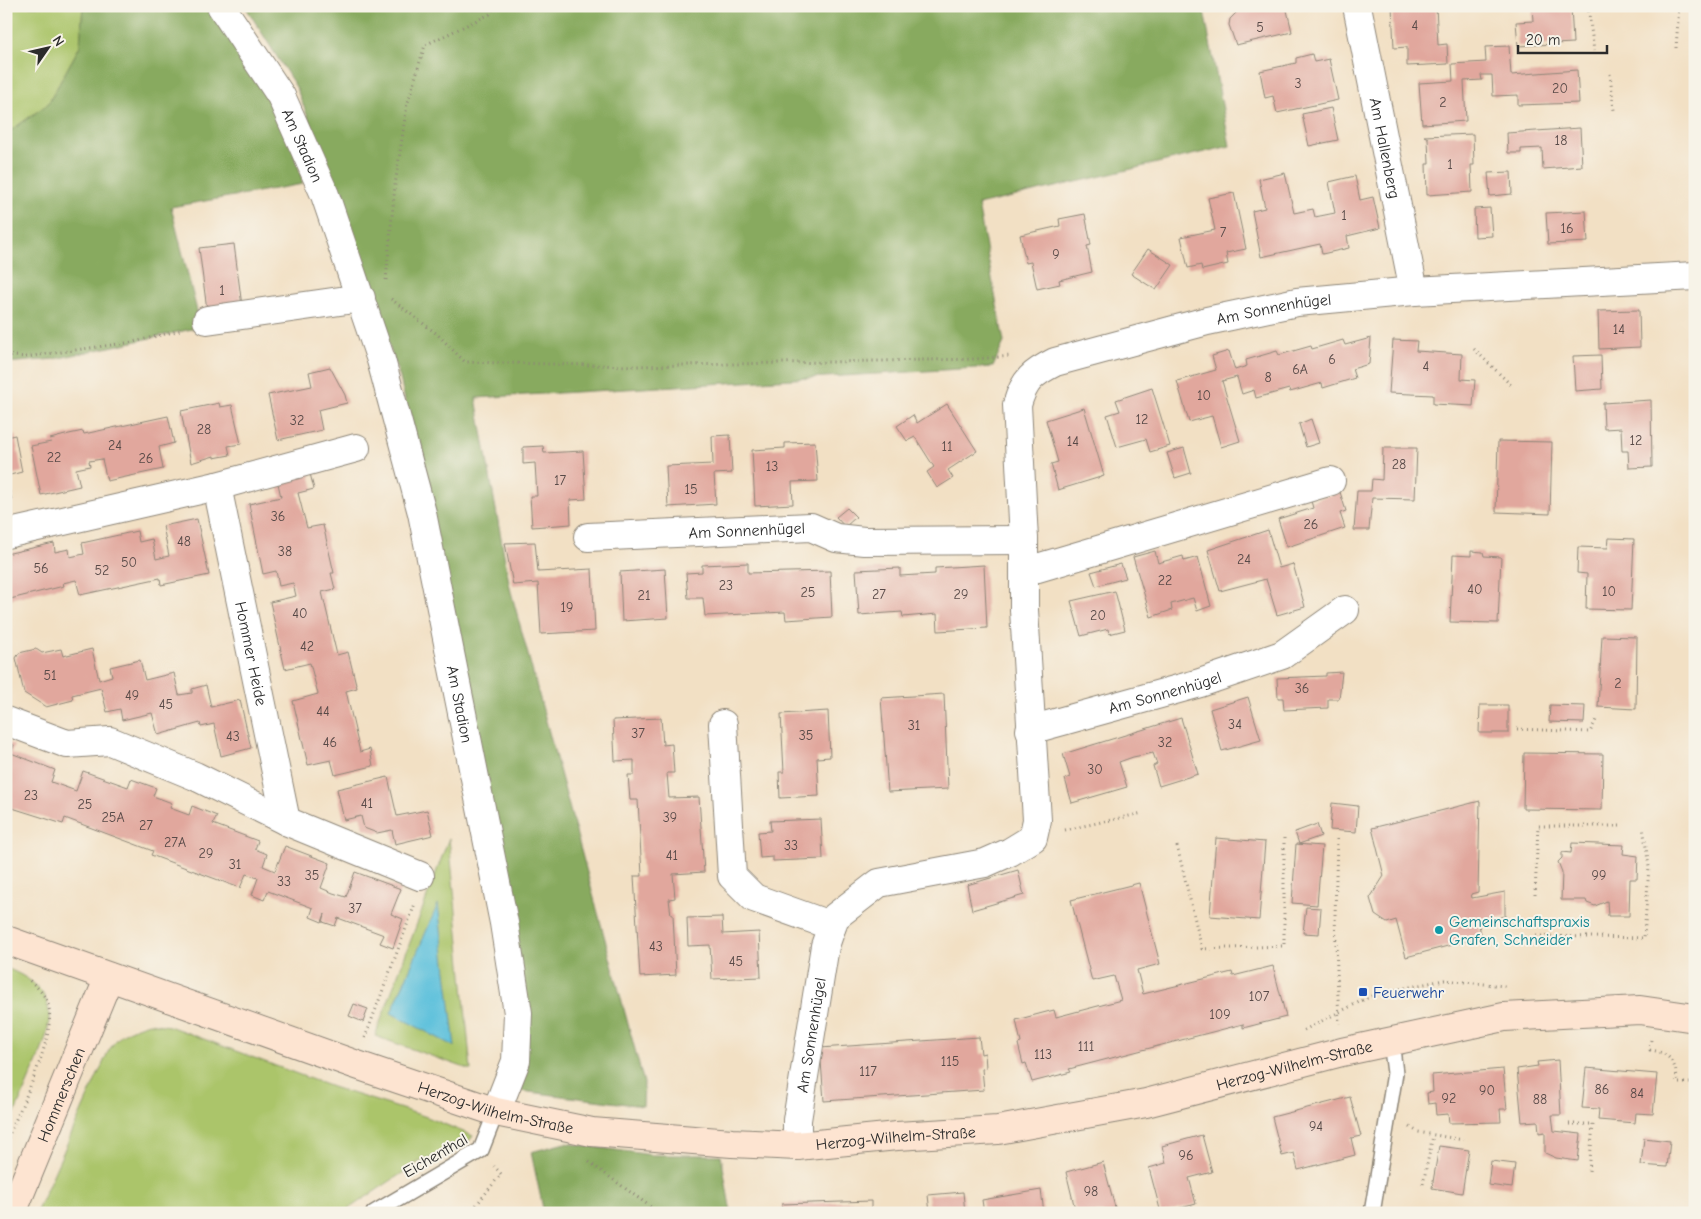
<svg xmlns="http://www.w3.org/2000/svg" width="1701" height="1219" font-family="'Comic Neue',sans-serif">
<rect width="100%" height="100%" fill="#f7f3e8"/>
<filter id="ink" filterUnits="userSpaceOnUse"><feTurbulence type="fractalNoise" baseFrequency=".02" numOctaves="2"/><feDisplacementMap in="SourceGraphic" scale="10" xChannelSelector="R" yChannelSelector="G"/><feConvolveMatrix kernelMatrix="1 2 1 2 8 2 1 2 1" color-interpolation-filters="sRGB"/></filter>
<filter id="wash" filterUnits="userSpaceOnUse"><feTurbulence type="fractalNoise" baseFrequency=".0096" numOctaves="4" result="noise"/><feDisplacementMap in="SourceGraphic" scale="20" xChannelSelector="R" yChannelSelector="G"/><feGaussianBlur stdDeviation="1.12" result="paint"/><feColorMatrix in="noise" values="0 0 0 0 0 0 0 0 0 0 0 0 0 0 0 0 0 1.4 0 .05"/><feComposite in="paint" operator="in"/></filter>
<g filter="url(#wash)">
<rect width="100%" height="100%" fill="#f2e0c4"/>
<g fill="#abc56b" stroke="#6b784b">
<polygon points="6,6 83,6 80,46 48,104 6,134"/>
<polygon points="449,838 471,1070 375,1036"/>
<path d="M6 968C66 991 52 1029 31 1075 23 1094 15 1113 6 1132Z"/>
<path d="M149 1023 169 1026 332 1087 427 1117 473 1136 465 1146 419 1162 342 1213H36L108 1052C120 1032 128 1030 149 1023Z"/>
</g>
<g fill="#88aa5f" stroke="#5a6a45">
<polygon points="83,6 206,6 273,98 291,139 303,184 171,207 201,327 55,359 6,363 6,134 48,104 80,46"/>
<polygon points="245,6 1203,6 1230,146 978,205 1004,342 993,367 476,398 510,588 644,1083 643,1106 513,1090 523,1062 418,457 400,378 329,170 296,87"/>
<polygon points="565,1143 652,1155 721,1155 731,1213 544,1213 531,1152"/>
</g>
<polygon fill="#5ec1dc" stroke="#447684" points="438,904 455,1047 391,1013"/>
<g id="blocks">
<g fill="#e1a79d">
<polygon points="1237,6 1286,6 1292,32 1236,45 1229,25 1230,19 1238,11"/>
<polygon points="1392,6 1436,6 1438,45 1447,44 1448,64 1407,66 1407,47 1394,48"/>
<polygon points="1532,6 1571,6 1573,43 1518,46 1516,22 1533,21"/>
<polygon points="1509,46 1511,75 1577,70 1579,103 1518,105 1518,95 1493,96 1492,75 1481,75 1482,80 1464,81 1466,121 1422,124 1419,83 1453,81 1452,64 1486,62 1485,47"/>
<polygon points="1312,54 1314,62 1329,59 1338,100 1277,113 1273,96 1265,98 1260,71 1296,63 1296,58"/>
<polygon points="1331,108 1338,140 1309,146 1302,114"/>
<polygon points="1580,128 1582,166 1543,169 1542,148 1521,149 1521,153 1508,153 1507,133"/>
<polygon points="1473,134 1474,165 1471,165 1472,192 1427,195 1426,164 1429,164 1428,138 1424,136"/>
<polygon points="1511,172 1512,194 1490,196 1488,173"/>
<polygon points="1285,173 1294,213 1313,209 1315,217 1335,213 1329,182 1355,176 1360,200 1373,197 1380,228 1347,236 1349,248 1322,254 1320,244 1261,257 1252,211 1265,208 1259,179"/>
<polygon points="1234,193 1246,249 1226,253 1228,264 1202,270 1201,265 1188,268 1181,237 1215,230 1208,198"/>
<polygon points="1490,208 1492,236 1475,237 1474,209"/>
<polygon points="1586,211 1588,242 1548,244 1546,213"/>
<polygon points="1085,214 1091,245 1087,246 1092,272 1059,280 1060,284 1037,289 1031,262 1026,263 1020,235 1060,226 1059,219"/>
<polygon points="234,244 242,306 207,310 199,248"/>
<polygon points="1148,249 1173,265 1156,290 1131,274"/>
<polygon points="1639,310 1640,347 1599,349 1598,311"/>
<polygon points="1371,338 1369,364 1352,369 1355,378 1323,388 1322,383 1290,392 1289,389 1256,398 1254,390 1242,394 1237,377 1222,381 1240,441 1221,447 1212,416 1189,422 1177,381 1216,370 1212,356 1229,351 1235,370 1247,366 1246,360 1277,351 1279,355 1311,346 1312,349 1343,340 1345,345"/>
<polygon points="1393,340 1417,341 1416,351 1462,354 1461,379 1475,380 1473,406 1433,404 1433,395 1389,393"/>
<polygon points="1601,355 1602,389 1575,391 1573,356"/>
<polygon points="330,367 345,395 347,403 318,410 322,430 278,440 268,395 312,386 309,372"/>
<polygon points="1152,388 1170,446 1150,452 1146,439 1117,447 1107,415 1120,411 1116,400"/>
<polygon points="1651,400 1652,467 1629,468 1628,451 1622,451 1621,428 1604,429 1603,403"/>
<polygon points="219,403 220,407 232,405 241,444 228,446 230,455 214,458 214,456 191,463 181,411"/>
<polygon points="947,404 977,451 948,470 953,478 937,488 927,472 934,467 915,437 907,441 897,426 913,415 917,423"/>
<polygon points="1084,408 1104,476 1058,490 1051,464 1058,462 1046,420"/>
<polygon points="168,416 174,443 159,447 163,469 107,481 102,459 89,461 90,466 76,469 80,486 41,495 31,446 51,442 50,439 69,434 83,431 84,434"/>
<polygon points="1311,419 1319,443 1306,447 1299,424"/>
<polygon points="15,435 22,472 6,476 6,437"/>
<polygon points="730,435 732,473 714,474 716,504 668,507 666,466 713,464 712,436"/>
<polygon points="1498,441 1552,442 1550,514 1496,512"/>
<polygon points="815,442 818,481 792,482 793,504 755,506 752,450 785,448 785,443"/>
<polygon points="543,446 544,453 583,451 586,499 570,500 571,524 532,527 530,496 537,496 535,463 523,464 523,447"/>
<polygon points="1184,448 1191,473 1175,478 1167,453"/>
<polygon points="1383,448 1417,448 1415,499 1372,498 1369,530 1354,530 1357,491 1371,491 1372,479 1382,480"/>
<polygon points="308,466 314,489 298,493 307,528 323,525 334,573 331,573 335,589 322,592 337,655 348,652 357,688 346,691 360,752 370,749 373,766 335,775 331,760 308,765 293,701 318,694 310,663 285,669 270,602 296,596 293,583 279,586 276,571 263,574 249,504 281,497 277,479"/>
<polygon points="6,477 12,500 6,502"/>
<polygon points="1340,492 1346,511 1340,513 1345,528 1287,547 1278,519 1313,508 1311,501"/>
<polygon points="847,508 856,517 845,527 836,517"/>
<polygon points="197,519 209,575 161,585 160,578 80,595 76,580 63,583 64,586 6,600 6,554 54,543 55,552 69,549 70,557 84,554 82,543 137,531 139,542 152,539 156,559 169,556 163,526"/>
<polygon points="1268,530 1279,568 1293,564 1305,607 1277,615 1266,579 1220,591 1208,550"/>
<polygon points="1609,538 1634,539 1631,610 1586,609 1587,574 1577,573 1578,547 1608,548"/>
<polygon points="535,542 538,572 592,569 595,631 541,634 538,583 513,585 505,543"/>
<polygon points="1155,551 1158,563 1183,556 1184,561 1198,557 1211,606 1197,611 1193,598 1171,604 1172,610 1151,617 1133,557"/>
<polygon points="1471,551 1483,552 1484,556 1501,557 1498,623 1450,622 1453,555 1471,556"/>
<polygon points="748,563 748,573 830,571 832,617 786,620 785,612 705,616 703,598 688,598 686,573 702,572 702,565"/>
<polygon points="1121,564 1126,578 1096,586 1091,572"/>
<polygon points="984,565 987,628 938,631 937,614 903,617 902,612 859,615 856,570 900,568 900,576 935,574 935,568"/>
<polygon points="665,569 668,618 622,621 620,572"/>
<polygon points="1115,591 1125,630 1109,634 1108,629 1081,636 1071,601"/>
<polygon points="1602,636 1637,637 1636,709 1598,707"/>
<polygon points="36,649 42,653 61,649 63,656 92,649 99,680 112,676 110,667 140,660 145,680 174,673 179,695 192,693 192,689 206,685 211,707 240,700 251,748 221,756 214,724 201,727 200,723 158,735 152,713 122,720 120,709 107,712 101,688 72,695 73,700 46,707 24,693 16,658 19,653"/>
<polygon points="1342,672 1339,699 1328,699 1328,708 1284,710 1283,698 1278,698 1277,678 1326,676 1326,673"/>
<polygon points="944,694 948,789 888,792 881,698"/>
<polygon points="1248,697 1261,740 1222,751 1210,709"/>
<polygon points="1480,705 1508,705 1508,733 1479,733"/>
<polygon points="1550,705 1585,706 1584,723 1549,722"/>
<polygon points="828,711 830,757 817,758 819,796 780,798 779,772 784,772 781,714"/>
<polygon points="661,718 663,745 672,744 674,773 667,773 669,798 699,797 704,872 673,874 675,898 669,899 671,915 673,915 676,975 640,977 634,876 642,876 638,800 630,800 628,775 634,775 634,760 615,761 613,720"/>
<polygon points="1181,718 1198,774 1159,786 1153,766 1157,764 1153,753 1133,757 1119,762 1127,787 1072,803 1065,779 1070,777 1063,754"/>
<polygon points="6,742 14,745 11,753 55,770 51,782 76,791 83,771 128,787 131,779 156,788 153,796 172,803 170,808 189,815 192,806 217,816 213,824 258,841 255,849 267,854 263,866 275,871 285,846 330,863 321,888 333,893 346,897 355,872 401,889 391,914 403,919 393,948 380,943 384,935 338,918 335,926 323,922 325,914 322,922 310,917 313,908 268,891 264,900 252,895 258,878 246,874 240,888 151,855 153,851 65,818 63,824 6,806"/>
<polygon points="1524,753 1603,754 1602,810 1523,809"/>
<polygon points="388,777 397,816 427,810 433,835 395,844 392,830 377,833 364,828 361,816 344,820 337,789"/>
<polygon points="1480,801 1478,892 1471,894 1472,898 1505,892 1505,916 1478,922 1482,937 1406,957 1396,920 1387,923 1375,915 1370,898 1384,876 1372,828"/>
<polygon points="1332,803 1358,806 1356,832 1330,830"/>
<polygon points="821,819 823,859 773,861 773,857 760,858 758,832 771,831 770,821"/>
<polygon points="1317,824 1321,836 1299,844 1295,832"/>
<polygon points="1216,838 1265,842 1259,920 1210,916"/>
<polygon points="1572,843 1624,845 1623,854 1638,856 1637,879 1630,879 1629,916 1608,916 1607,901 1595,906 1587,903 1586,900 1561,900 1562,872 1558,862 1562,858 1562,852 1571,853"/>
<polygon points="1296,844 1322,846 1317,905 1292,903"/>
<polygon points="1018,870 1024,895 972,910 967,885"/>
<polygon points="1139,883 1160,964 1137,970 1143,994 1232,972 1233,976 1273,966 1286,1017 1243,1028 1243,1024 1069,1069 1071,1072 1032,1082 1026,1063 1023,1064 1018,1044 1021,1043 1016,1020 1054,1010 1056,1017 1121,1000 1114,976 1092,981 1071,900"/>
<polygon points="1306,907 1321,908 1319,934 1303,933"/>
<polygon points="722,917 723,934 759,932 761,977 712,979 710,945 688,946 687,918"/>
<polygon points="354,1004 368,1009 363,1022 349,1016"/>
<polygon points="979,1037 981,1054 985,1053 986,1068 982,1069 984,1090 824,1101 820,1048"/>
<polygon points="1558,1060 1561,1115 1552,1115 1554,1131 1581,1134 1578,1161 1556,1158 1545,1153 1545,1132 1539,1133 1538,1121 1522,1122 1517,1069 1538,1066 1537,1062"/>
<polygon points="1586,1068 1657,1074 1653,1114 1636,1113 1635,1123 1598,1120 1599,1109 1582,1108"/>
<polygon points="1503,1069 1507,1109 1500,1109 1501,1122 1449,1123 1448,1114 1436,1115 1435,1103 1428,1104 1427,1093 1433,1092 1432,1075"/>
<polygon points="1350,1097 1361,1136 1351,1138 1355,1155 1298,1170 1294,1153 1282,1156 1272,1117"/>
<polygon points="1202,1135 1212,1172 1189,1178 1196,1204 1161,1213 1149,1168 1166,1163 1162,1146"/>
<polygon points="1644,1138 1670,1141 1667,1167 1641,1165"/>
<polygon points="1439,1146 1469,1150 1462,1193 1432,1188"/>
<polygon points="1491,1161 1515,1164 1512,1188 1488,1185"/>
<polygon points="1103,1162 1116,1211 1114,1213 1076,1213 1066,1172"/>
<polygon points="1041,1190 1044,1213 984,1213 982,1200"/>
<polygon points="963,1192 965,1213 930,1213 928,1195"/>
<polygon points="871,1201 871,1213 783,1213 782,1204"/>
</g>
</g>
</g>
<g filter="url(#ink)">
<use href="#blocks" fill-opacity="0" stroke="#8e8678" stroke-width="1"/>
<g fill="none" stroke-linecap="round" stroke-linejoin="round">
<g stroke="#8e8678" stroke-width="18">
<g id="lane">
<polyline points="374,1213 481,1150 496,1112"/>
<polyline points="1372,1213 1395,1073 1391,1041"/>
</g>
</g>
<g stroke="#8e8678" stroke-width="30">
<g id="street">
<path id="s1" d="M221 6 281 96 325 195 381 360 422 513 504 923 518 1013 516 1061 496 1112"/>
<path id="s2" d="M1357 6 1414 291"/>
<polyline points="207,320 361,298"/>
<path id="s3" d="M217 486 286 821"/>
<polyline points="6,534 217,486 356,448"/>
<path id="s4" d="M588 537 811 527 836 538 864 541 1024 540"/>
<polyline points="1024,572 1331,481"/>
<polyline points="6,721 67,744 110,741 195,776 286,821 420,876"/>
<polyline points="723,724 732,876 754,898 832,926"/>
<path id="s5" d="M1030 730 1200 683 1282 655 1345 610"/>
<path id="s6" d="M797 1146V1120L825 946 835 917 879 883 985 863 1010 852 1033 838 1037 820 1024 610V540L1017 405C1024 380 1033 373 1055 362L1207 321 1297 302 1414 291 1695 276"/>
</g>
</g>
<g stroke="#8e8678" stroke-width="30">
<g id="secondary">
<path id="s7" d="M6 940 354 1064 496 1112 592 1132 732 1143 797 1146 897 1136 998 1130 1146 1103 1342 1052 1504 1017 1640 1010 1695 1018"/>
<path id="s8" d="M12 1213 109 977"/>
</g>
</g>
<g stroke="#8e8678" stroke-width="3" stroke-dasharray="1 4" stroke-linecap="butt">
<polyline points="1588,6 1594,51"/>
<polyline points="1676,48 1679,6"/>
<polyline points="1610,74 1614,110"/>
<polyline points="386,280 395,185 407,105 425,45 490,14 495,6"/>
<polyline points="391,299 437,334 465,362 635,366 976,359 1011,356"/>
<polyline points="1474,349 1512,386"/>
<polyline points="6,355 25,357 133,342 181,330"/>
<polyline points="1517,729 1590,732 1596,720"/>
<polyline points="1065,830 1143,813"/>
<polyline points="1337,839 1335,916 1339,1024"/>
<polyline points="1177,846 1202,949 1284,946 1284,836"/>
<polyline points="1535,895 1538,826 1620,826"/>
<polyline points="1536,936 1644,938 1649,867 1643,827"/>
<polyline points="1304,1030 1375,994 1444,980 1505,986"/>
<polyline points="365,1038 415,904"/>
<path d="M1651 1040 1650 1050C1669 1052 1677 1063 1677 1083H1695"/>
<polyline points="1569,1124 1593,1124 1589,1172"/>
<polyline points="1410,1127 1418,1132 1463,1140"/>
<path d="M6 1142C19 1110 58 1035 48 1004 45 994 36 986 29 980"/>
<polyline points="589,1162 659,1213"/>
<polyline points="1423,1184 1433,1135"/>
<polyline points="470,1213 501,1174 494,1166"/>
</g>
<use href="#lane" stroke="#fff" stroke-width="15"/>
<use href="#street" stroke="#fff" stroke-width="28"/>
<use href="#secondary" stroke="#fde4d1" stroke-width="28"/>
</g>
</g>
<circle fill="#0f9aa8" stroke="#f7f3e8" stroke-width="2" cx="1439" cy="930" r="5"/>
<rect fill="#1a4fb4" stroke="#f7f3e8" stroke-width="2" x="1358" y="987" width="10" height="10" rx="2.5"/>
<g text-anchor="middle" stroke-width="4" stroke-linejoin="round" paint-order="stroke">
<g font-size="14" fill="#584a48">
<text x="1415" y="30">4</text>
<text x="1260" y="32">5</text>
<text x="1298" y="88">3</text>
<text x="1560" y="93">20</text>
<text x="1443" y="107">2</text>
<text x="1561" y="145">18</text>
<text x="1450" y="169">1</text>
<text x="1344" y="220">1</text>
<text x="1567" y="233">16</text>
<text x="1223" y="237">7</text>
<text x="1056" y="259">9</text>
<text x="222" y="295">1</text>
<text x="1619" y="334">14</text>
<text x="1332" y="364">6</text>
<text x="1426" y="371">4</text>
<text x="1300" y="374">6A</text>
<text x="1268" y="382">8</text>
<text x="1204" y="400">10</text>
<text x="1142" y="424">12</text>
<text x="297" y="425">32</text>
<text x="204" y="434">28</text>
<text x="1636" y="445">12</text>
<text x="1073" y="446">14</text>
<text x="115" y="450">24</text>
<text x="947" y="451">11</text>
<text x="54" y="462">22</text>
<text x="146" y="463">26</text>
<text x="1399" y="469">28</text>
<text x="772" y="471">13</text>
<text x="560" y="485">17</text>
<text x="691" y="494">15</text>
<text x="278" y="521">36</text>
<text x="1311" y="529">26</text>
<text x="184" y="546">48</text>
<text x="285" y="556">38</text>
<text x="1244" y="564">24</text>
<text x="129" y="567">50</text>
<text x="41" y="573">56</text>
<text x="102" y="575">52</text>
<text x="1165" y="585">22</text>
<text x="726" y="590">23</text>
<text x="1475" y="594">40</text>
<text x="1609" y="596">10</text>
<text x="808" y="597">25</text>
<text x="879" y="599">27</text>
<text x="961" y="599">29</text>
<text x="644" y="600">21</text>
<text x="567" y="612">19</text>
<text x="300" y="618">40</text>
<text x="1098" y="620">20</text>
<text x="307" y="651">42</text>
<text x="50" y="680">51</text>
<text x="1618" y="688">2</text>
<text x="1302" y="693">36</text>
<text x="132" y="700">49</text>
<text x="166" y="709">45</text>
<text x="323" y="716">44</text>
<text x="1235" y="729">34</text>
<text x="914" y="730">31</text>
<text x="638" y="738">37</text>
<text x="806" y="740">35</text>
<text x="233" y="741">43</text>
<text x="330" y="747">46</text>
<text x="1165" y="747">32</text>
<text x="1095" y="774">30</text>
<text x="31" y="800">23</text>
<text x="367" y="808">41</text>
<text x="85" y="809">25</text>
<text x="113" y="822">25A</text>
<text x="670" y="822">39</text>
<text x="146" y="830">27</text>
<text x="175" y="847">27A</text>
<text x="791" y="850">33</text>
<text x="206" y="858">29</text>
<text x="672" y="860">41</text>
<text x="235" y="869">31</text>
<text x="312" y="880">35</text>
<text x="1599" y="880">99</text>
<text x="284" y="886">33</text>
<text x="355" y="913">37</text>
<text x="656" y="951">43</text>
<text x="736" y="966">45</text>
<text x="1259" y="1001">107</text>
<text x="1220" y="1019">109</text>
<text x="1086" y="1051">111</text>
<text x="1043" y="1059">113</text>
<text x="950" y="1066">115</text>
<text x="868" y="1076">117</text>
<text x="1602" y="1094">86</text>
<text x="1487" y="1095">90</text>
<text x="1637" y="1098">84</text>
<text x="1449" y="1103">92</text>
<text x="1540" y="1104">88</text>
<text x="1316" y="1131">94</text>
<text x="1186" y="1160">96</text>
<text x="1091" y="1196">98</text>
</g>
<g font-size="16" fill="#2b2b2b" stroke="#f7f3e8">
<text dy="6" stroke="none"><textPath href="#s1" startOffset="162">Am Stadion</textPath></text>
<text dy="6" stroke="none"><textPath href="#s2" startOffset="145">Am Hallenberg</textPath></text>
<text dy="6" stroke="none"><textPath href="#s6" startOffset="1170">Am Sonnenhügel</textPath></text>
<text dy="6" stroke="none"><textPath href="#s4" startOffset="159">Am Sonnenhügel</textPath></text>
<text dy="6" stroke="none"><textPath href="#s3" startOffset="171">Hommer Heide</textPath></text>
<text dy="6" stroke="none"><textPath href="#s5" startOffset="140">Am Sonnenhügel</textPath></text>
<text dy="6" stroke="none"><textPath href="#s1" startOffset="744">Am Stadion</textPath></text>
<text dy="6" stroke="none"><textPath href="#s6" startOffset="112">Am Sonnenhügel</textPath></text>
<text dy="6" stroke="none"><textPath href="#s7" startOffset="1328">Herzog-Wilhelm-Straße</textPath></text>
<text dy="6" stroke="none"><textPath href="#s8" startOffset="128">Hommerschen</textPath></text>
<text dy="6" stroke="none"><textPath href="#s7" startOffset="518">Herzog-Wilhelm-Straße</textPath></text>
<text dy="6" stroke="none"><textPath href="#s7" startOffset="922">Herzog-Wilhelm-Straße</textPath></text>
<text transform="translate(435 1155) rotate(-30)" y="6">Eichenthal</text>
</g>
<g font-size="16" fill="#0d838f" stroke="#f7f3e8" text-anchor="start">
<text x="1449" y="927">Gemeinschaftspraxis<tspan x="1449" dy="18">Grafen, Schneider</tspan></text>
</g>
<g font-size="16" fill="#164399" stroke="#f7f3e8" text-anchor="start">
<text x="1373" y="998">Feuerwehr</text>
</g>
</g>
<rect width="1701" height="1219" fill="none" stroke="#f7f3e8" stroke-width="25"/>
<g transform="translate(48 48) rotate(56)" stroke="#f7f3e8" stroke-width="4" paint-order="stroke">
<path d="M0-4L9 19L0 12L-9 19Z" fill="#2b2b2b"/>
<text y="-8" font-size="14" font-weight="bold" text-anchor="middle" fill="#2b2b2b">N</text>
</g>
<path d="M1518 45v8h89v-8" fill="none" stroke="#2b2b2b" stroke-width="2.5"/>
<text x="1526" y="45" font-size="15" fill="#2b2b2b" stroke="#f7f3e8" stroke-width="4" paint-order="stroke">20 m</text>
</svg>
